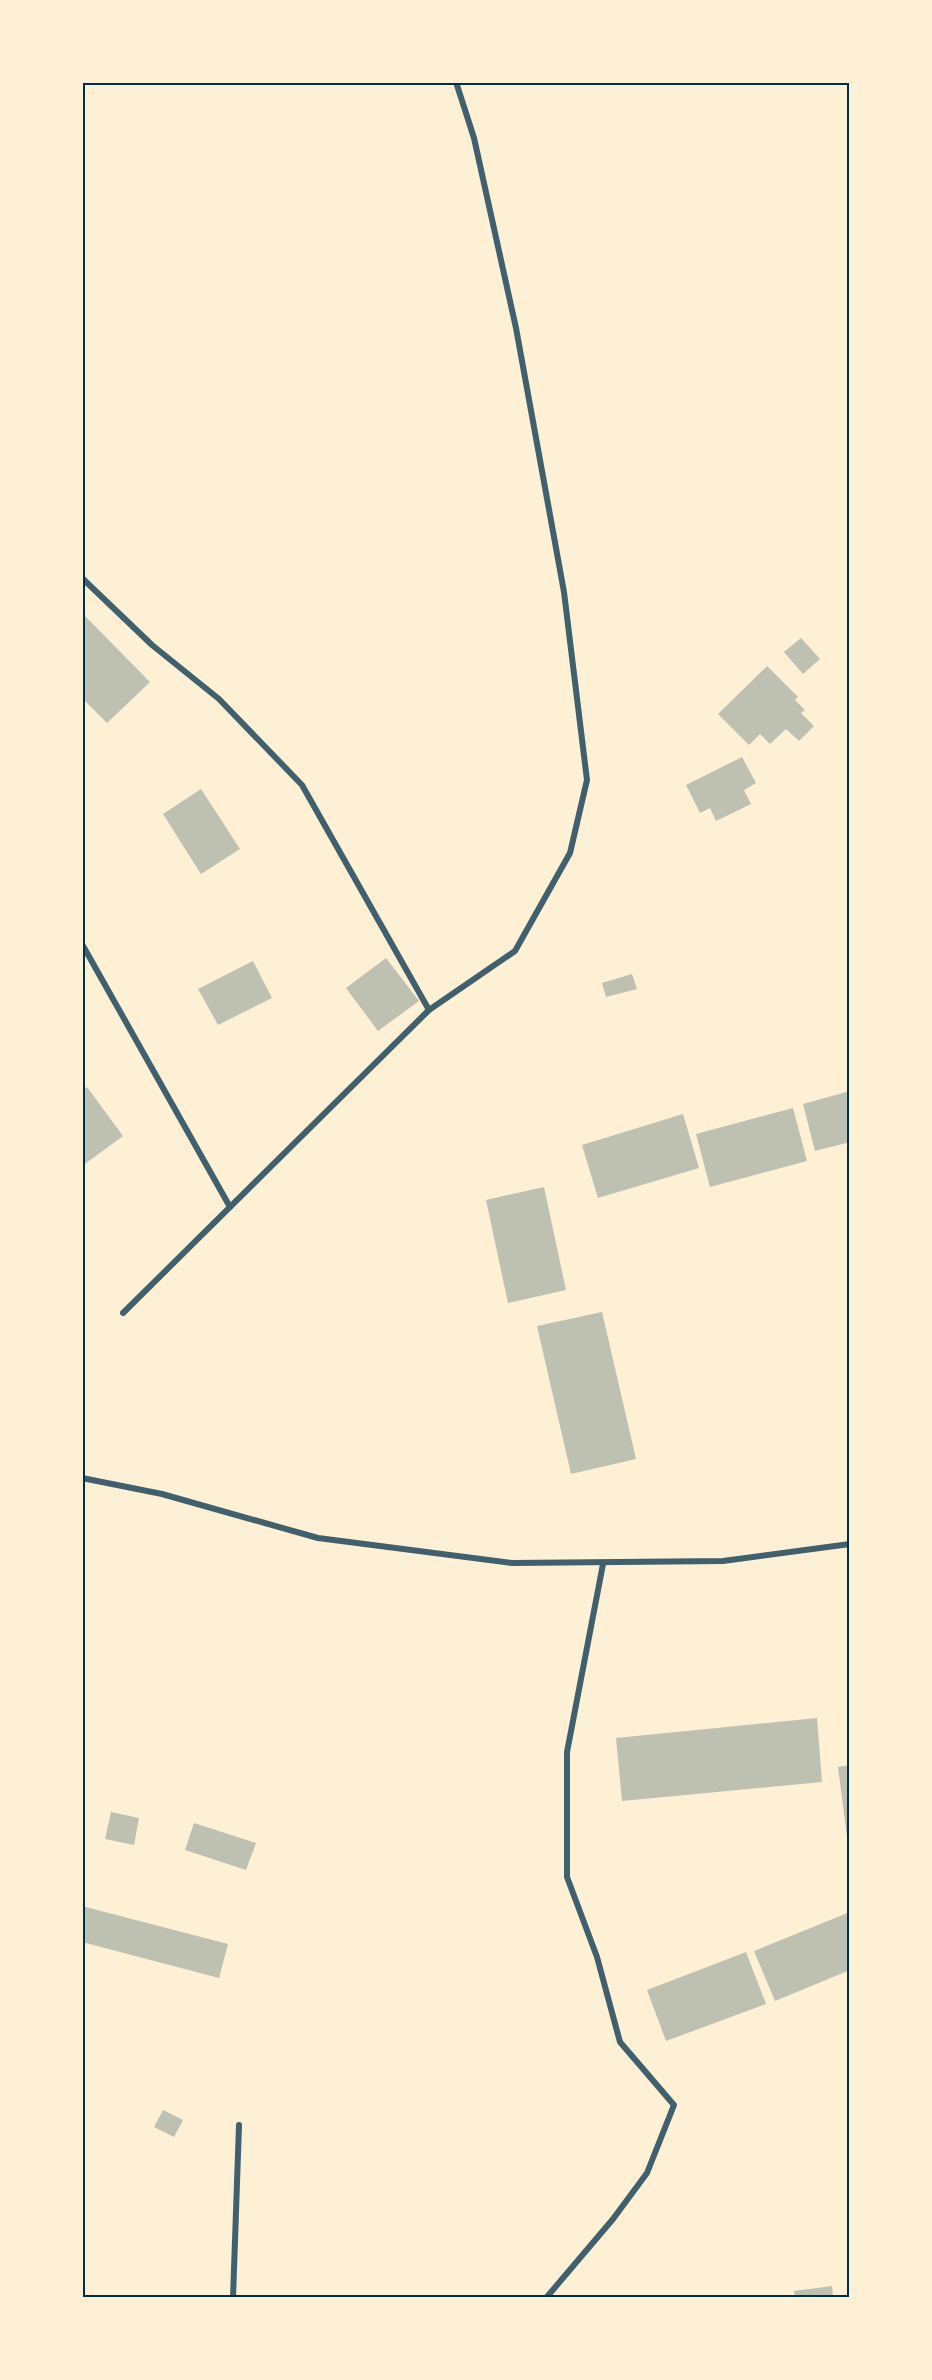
<svg xmlns="http://www.w3.org/2000/svg" width="932" height="2380" font-family="'Roboto Serif',serif">
<rect width="100%" height="100%" fill="#fdf0d5"/>
<g fill="#bec0b2">
<polygon points="82,613 150,682 107,723 82,698"/>
<polygon points="801,638 820,659 803,674 784,652"/>
<polygon points="767,666 798,697 795,700 805,710 801,713 814,726 799,741 786,729 770,744 760,734 749,745 718,714"/>
<polygon points="742,757 756,783 744,790 751,804 716,821 710,808 700,813 686,785"/>
<polygon points="201,789 240,849 201,874 163,814"/>
<polygon points="386,958 419,1001 378,1031 346,988"/>
<polygon points="253,961 272,998 218,1025 198,989"/>
<polygon points="632,974 637,989 606,997 602,983"/>
<polygon points="87,1087 123,1136 82,1166 82,1091"/>
<polygon points="850,1091 850,1142 815,1151 803,1104"/>
<polygon points="793,1108 807,1161 710,1187 696,1134"/>
<polygon points="683,1114 699,1168 598,1198 582,1145"/>
<polygon points="544,1187 566,1290 508,1303 486,1200"/>
<polygon points="602,1312 636,1459 571,1474 537,1326"/>
<polygon points="817,1718 822,1782 622,1801 616,1738"/>
<polygon points="850,1765 850,1844 848,1845 838,1767"/>
<polygon points="111,1812 139,1818 134,1845 105,1839"/>
<polygon points="194,1823 256,1843 246,1870 185,1850"/>
<polygon points="82,1906 228,1944 219,1978 82,1942"/>
<polygon points="850,1912 850,1970 775,2001 754,1951"/>
<polygon points="746,1952 766,2004 666,2041 647,1990"/>
<polygon points="163,2110 183,2120 174,2137 154,2127"/>
<polygon points="832,2286 833,2298 795,2298 794,2291"/>
</g>
<g fill="none" stroke-linecap="round" stroke-linejoin="round">
<g stroke="#3f606c" stroke-width="6">
<polyline points="82,578 152,645 219,699 302,785 429,1010"/>
<polyline points="82,944 230,1207"/>
<polyline points="123,1313 429,1010 515,951 570,853 587,780 564,592 516,328 474,138 456,82"/>
<polyline points="82,1478 162,1494 318,1538 512,1563 723,1561 850,1544"/>
<polyline points="233,2298 239,2125"/>
<polyline points="546,2298 613,2219 647,2173 674,2105 620,2042 597,1957 567,1877 567,1752 603,1564"/>
</g>
</g>
<rect width="932" height="2380" fill="none" stroke="#fdf0d5" stroke-width="168"/>
<rect x="84" y="84" width="764" height="2212" fill="none" stroke="#003049" stroke-width="2"/>
</svg>
